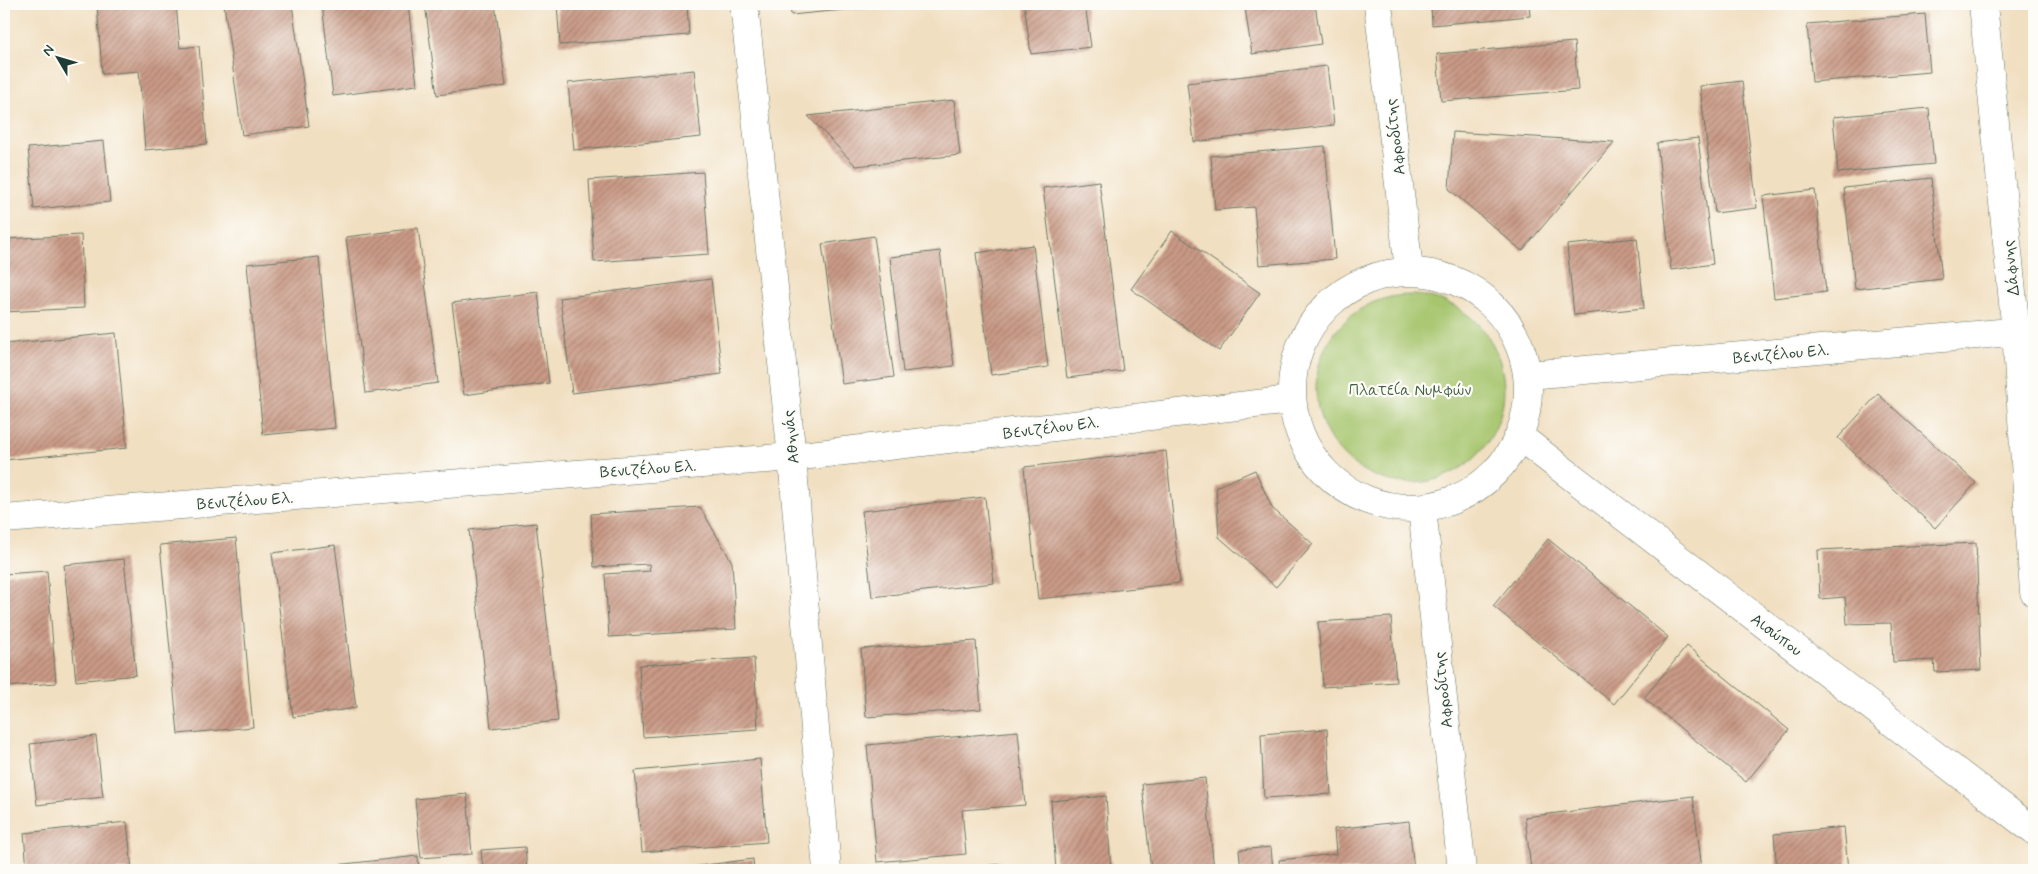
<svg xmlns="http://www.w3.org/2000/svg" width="2038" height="874" font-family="Mynerve,sans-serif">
<defs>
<pattern id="building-hatch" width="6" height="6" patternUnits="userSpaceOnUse" patternTransform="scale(1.25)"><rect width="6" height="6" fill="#ca9a86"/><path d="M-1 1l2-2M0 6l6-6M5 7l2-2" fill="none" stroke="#a37f6e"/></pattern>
</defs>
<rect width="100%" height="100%" fill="#fdfcf7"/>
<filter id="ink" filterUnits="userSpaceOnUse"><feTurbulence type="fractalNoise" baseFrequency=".02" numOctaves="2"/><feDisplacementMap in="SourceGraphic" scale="10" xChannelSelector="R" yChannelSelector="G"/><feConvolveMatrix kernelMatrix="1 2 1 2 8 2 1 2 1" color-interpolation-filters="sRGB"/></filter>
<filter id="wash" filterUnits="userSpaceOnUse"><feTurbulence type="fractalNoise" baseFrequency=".0096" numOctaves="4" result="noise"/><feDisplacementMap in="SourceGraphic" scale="20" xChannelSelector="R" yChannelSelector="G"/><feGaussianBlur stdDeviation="1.12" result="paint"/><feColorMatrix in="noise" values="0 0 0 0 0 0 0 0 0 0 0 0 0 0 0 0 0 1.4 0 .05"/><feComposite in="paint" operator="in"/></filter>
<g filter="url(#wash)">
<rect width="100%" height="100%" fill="#f1dfc1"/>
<circle fill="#a6c56d" stroke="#628150" cx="1410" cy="389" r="94"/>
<g id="blocks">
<g fill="url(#building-hatch)">
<polygon points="97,4 176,4 180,48 199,46 207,144 145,150 139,71 102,74"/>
<polygon points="224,4 292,4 309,126 242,135"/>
<polygon points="322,4 408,4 417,85 333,96"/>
<polygon points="425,4 495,4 506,86 437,95"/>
<polygon points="557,4 687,4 689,35 560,45"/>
<polygon points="790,4 893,4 893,5 791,15"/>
<polygon points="1024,4 1085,4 1091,47 1031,54"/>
<polygon points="1271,4 1315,4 1321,44 1252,54 1245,8"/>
<polygon points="1431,4 1529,4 1530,16 1432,25"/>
<polygon points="1925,14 1930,72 1812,82 1807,24"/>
<polygon points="1574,42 1578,90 1441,101 1437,54"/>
<polygon points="1327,66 1334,125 1194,142 1187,83"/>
<polygon points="694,70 701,137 574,150 568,83"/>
<polygon points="1742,81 1757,208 1715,213 1700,86"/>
<polygon points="954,100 960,155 856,166 808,116"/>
<polygon points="1929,108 1934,164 1838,173 1833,117"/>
<polygon points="1453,132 1614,142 1522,251 1449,189"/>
<polygon points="1698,138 1713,264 1671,270 1657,143"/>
<polygon points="104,141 110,202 34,209 28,148"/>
<polygon points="1325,146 1335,259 1259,265 1254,207 1215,210 1211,156"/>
<polygon points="703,172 709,254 594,262 589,180"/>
<polygon points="1931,178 1942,279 1855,289 1844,188"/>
<polygon points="1099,181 1123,371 1067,378 1043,188"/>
<polygon points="1815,190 1826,292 1774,298 1763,196"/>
<polygon points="418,228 438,383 366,393 346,237"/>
<polygon points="1172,231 1260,293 1219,351 1131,289"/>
<polygon points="81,235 84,308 4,312 4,239"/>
<polygon points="874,236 894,377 842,384 822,244"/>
<polygon points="1637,238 1644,308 1574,315 1567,245"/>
<polygon points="1033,245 1048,367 991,375 976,253"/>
<polygon points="940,251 954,366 903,372 890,257"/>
<polygon points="319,257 335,428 263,435 247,264"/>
<polygon points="711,279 722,374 572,393 560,298"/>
<polygon points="538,292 549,383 464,395 452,303"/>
<polygon points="116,333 127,448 4,460 4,344"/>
<polygon points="1878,394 1976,483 1935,528 1838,438"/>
<polygon points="1166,451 1180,583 1038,599 1024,467"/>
<polygon points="1255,470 1272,508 1313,544 1276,587 1219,537 1216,487"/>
<polygon points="985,497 994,583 872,597 862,511"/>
<polygon points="700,507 732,562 736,629 609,637 605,574 650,571 649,564 594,567 591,514"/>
<polygon points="536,523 558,721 491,728 469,530"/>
<polygon points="236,538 253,727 178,734 160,545"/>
<polygon points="1548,539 1668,637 1614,704 1493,606"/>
<polygon points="1976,543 1981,670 1935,672 1934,660 1893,662 1891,623 1847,624 1845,597 1820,599 1818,550"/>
<polygon points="335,545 356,708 293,717 272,553"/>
<polygon points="124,559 136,675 76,681 64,565"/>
<polygon points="47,571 56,683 4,687 4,574"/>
<polygon points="1391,617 1396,682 1323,687 1318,622"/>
<polygon points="976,641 981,709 866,717 861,649"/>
<polygon points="1687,646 1789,730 1746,782 1644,698"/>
<polygon points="754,658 758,729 643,737 639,665"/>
<polygon points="1327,729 1331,794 1264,798 1261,734"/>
<polygon points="1018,731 1025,805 962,810 966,854 877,862 867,745"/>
<polygon points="96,736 103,797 37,805 30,744"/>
<polygon points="760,759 767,842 642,852 635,771"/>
<polygon points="1205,778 1214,870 1151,870 1142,784"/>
<polygon points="467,794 472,854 421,858 415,799"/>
<polygon points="1106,796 1111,870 1056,870 1051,801"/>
<polygon points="1693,796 1702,870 1531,870 1525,817"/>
<polygon points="1409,821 1414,870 1280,870 1279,860 1336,854 1334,829"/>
<polygon points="127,822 132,870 27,870 24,833"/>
<polygon points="1844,827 1848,870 1777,870 1774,834"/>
<polygon points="525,847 527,870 483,870 481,850"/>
<polygon points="1271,847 1273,870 1241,870 1239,850"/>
<polygon points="418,856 419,870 335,870 335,865"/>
<polygon points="753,859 754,870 683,870 683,868"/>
<polygon points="1002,864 1002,870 952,870 952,869"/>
</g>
</g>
</g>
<g filter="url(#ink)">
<use href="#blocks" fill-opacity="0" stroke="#687665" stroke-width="1"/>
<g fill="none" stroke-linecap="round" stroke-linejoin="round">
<g stroke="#687665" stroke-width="29">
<g id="minor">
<polyline points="744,4 792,457 827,870"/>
<polyline points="1378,4 1409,270"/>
<polyline points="1983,4 2016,332 2034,592"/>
<circle cx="1410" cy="390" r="118"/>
<polyline points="1529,375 2033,330"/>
<polyline points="1520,437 2034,831"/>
<polyline points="1422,509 1462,870"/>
<polyline points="4,519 792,457 1291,400"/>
</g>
</g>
<use href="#minor" stroke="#fff" stroke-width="28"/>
</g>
</g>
<g text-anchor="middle" stroke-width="4.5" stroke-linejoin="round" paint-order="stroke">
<g font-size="16" fill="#1f3d34" stroke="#fdfcf7">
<text transform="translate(1394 137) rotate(-97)" y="6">Αφροδίτης</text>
<text transform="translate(2010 268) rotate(-96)" y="6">Δάφνης</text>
<text transform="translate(1781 353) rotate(-5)" y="6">Βενιζέλου Ελ.</text>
<text transform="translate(1051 427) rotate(-7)" y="6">Βενιζέλου Ελ.</text>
<text transform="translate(790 437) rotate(-96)" y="6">Αθηνάς</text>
<text transform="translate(648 468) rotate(-4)" y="6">Βενιζέλου Ελ.</text>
<text transform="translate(245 500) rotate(-4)" y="6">Βενιζέλου Ελ.</text>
<text transform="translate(1777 634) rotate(37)" y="6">Αισώπου</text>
<text transform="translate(1442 690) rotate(-96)" y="6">Αφροδίτης</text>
</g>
<g font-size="16" fill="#415f42" stroke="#fdfcf7">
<text x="1410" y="395">Πλατεία Νυμφών</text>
</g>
</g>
<rect width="2038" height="874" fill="none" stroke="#fdfcf7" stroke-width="20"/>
<g transform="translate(58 58) rotate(308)" stroke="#fdfcf7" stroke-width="4" paint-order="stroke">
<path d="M0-4L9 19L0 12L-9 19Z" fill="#1f3d34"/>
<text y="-8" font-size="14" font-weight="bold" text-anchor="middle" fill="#1f3d34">N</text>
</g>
</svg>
